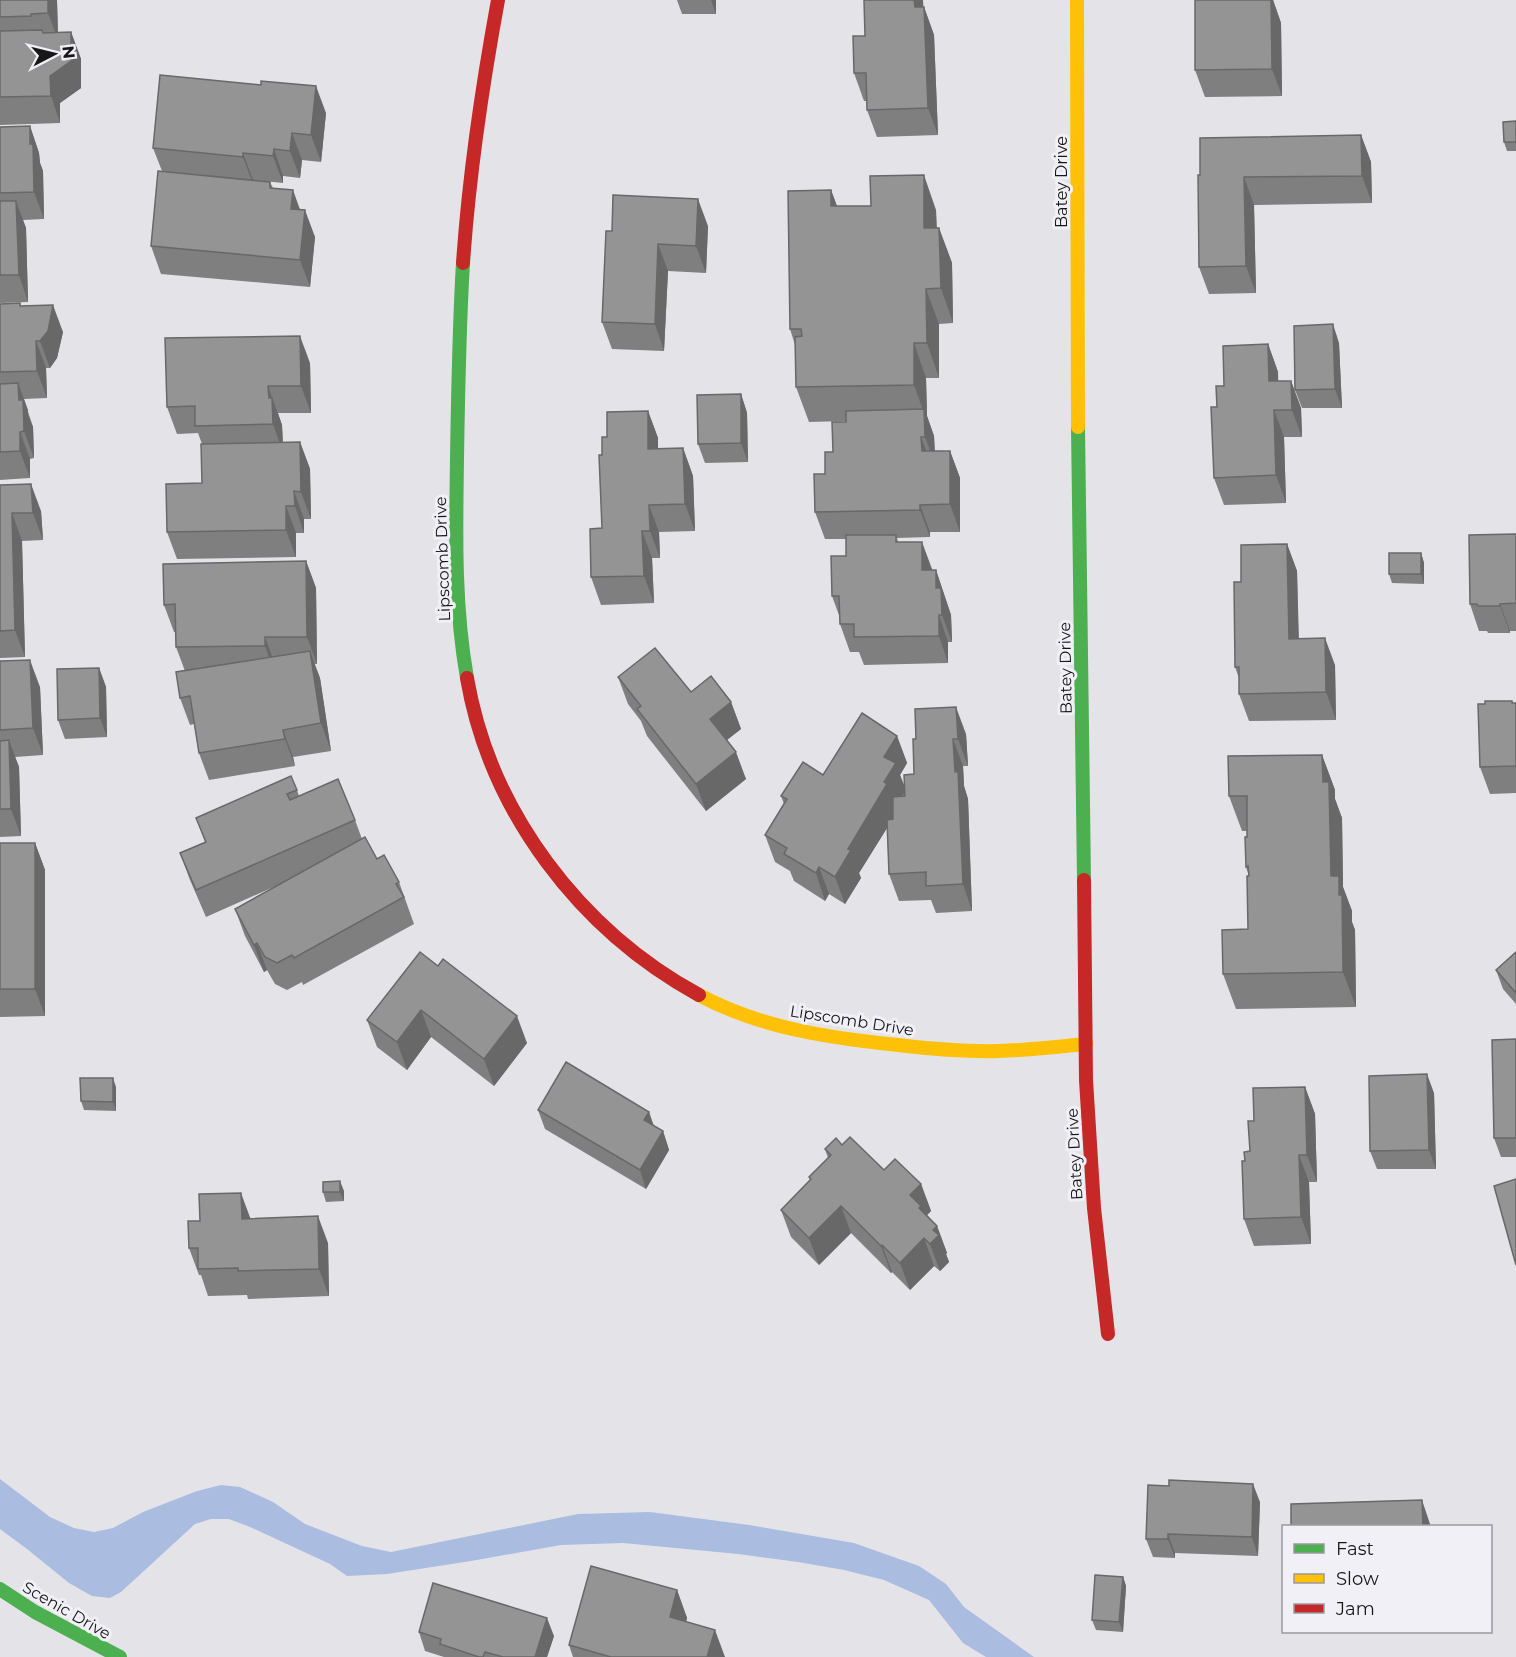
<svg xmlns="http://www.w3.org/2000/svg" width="1516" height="1657" font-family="Montserrat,sans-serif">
<rect width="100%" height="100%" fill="#e4e4e8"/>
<polygon fill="#aabce0" points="0,1479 50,1517 74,1528 94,1532 113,1528 143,1512 197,1491 221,1485 240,1487 273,1502 305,1524 362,1546 391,1552 578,1514 650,1512 749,1525 854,1543 919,1566 946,1584 964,1607 1034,1657 986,1657 963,1643 929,1600 884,1580 844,1570 798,1562 738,1554 623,1543 561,1545 471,1561 387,1574 347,1576 330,1564 250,1527 229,1519 211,1519 195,1524 121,1592 110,1598 92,1596 69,1583 27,1549 0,1529"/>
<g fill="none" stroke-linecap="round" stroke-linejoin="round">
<g stroke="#4caf50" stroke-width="14">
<path d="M463 263C459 329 458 394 457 459 456 532 454 605 467 678"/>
<polyline points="1078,427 1084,880"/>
<polyline points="0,1589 35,1612 120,1657"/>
</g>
<g stroke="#ffc107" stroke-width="14">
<polyline points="1077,0 1078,427"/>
<path d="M699 995C760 1028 830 1038 898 1045 932 1049 965 1052 999 1051 1028 1050 1057 1047 1086 1044"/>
</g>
<g stroke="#c62828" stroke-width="14">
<path d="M463 263C469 175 482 87 498 0"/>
<path d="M467 678C490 812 580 930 699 995"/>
<polyline points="1084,880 1086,1080 1094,1208 1108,1334"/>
</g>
</g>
<g fill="#7f7f80">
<polygon points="0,0 57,0 58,32 71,32 81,59 81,88 60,103 60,123 0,125"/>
<polygon points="677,0 716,0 716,14 682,14"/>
<polygon points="1195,0 1273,0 1281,23 1282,96 1205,97 1195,70"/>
<polygon points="923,7 924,7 934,35 938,135 877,137 867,110 867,101 864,101 854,73 865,36"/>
<polygon points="326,113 321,162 302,160 300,178 283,176 283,183 253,180 270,182 273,188 300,209 315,237 310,287 161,274 151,246 162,171 153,148"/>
<polygon points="1516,121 1516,151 1507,151 1504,142"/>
<polygon points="30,126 39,153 40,163 43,171 44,219 23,220 26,228 28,302 0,303 0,127"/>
<polygon points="1361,135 1371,162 1372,203 1254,205 1256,293 1209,294 1199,267 1200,175"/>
<polygon points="831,190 837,206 936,210 937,228 939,228 952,263 953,323 939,324 939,378 926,378 927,416 934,436 935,451 950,451 960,478 960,532 930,532 930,537 897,538 898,542 932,570 936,570 951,615 952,642 948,642 948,663 864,665 859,652 850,652 840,624 840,618 832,596 846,556 846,539 825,539 815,512 825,474 833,452 846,421 809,422 796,387 795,345 790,329"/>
<polygon points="708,226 706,273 668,271 664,351 612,349 602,322 612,231"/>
<polygon points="20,303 21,306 63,332 57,358 50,368 46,368 47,398 24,399 33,427 34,458 30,459 30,478 0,480 0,304"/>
<polygon points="1339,343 1342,408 1302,408 1295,390"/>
<polygon points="1268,344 1278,372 1278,381 1291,381 1301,408 1302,437 1284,437 1286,503 1224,505 1214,478 1224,386"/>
<polygon points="310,363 311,413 278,413 282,425 283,442 300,442 310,469 311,519 304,519 304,533 296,533 296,557 177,559 167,532 202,483 202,444 198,433 177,434 167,407"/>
<polygon points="741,394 747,413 748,462 705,463 698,444"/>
<polygon points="648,411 658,438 658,449 683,448 693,476 695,531 659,532 660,558 652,558 654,603 601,605 591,577 602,528 607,437"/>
<polygon points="0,485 41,511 43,540 22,541 25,657 0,658"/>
<polygon points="1516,534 1516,631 1510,631 1510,633 1488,633 1487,631 1479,631 1470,604"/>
<polygon points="1287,544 1297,571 1299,639 1335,665 1336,720 1249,721 1239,694 1239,678 1235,667 1241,582"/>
<polygon points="1421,553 1424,563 1424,584 1392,583 1389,574"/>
<polygon points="306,561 316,588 317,664 314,664 320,678 331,751 293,757 295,766 209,780 199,753 194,724 190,725 180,698 185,671 176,647 176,632 174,632 164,605"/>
<polygon points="0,661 40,687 43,755 15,757 19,767 21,836 0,837"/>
<polygon points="99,668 106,687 107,737 65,739 58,720"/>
<polygon points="618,677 731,702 741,729 727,740 746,779 706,811 647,736 641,721 628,704"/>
<polygon points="1512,701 1513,703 1516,703 1516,793 1490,794 1480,767"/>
<polygon points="966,734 968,766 963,766 964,786 968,799 972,911 936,913 931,900 899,901 889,874 887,828 859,873 861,878 845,904 829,894 825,901 794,881 790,871 775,862 765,835 784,804 781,796 823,775 897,736 907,763 900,775 905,788 914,774 913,739"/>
<polygon points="1322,755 1335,790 1335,799 1342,818 1343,887 1352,911 1352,922 1355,930 1356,1007 1236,1009 1223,974 1248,929 1249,876 1246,867 1247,831 1242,831 1229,796"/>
<polygon points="297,790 299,796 355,820 362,839 377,859 399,882 414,924 303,985 302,982 287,990 275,984 267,970 264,972 245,936 235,909 278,885 206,917 190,880 180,853 205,842 196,818"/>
<polygon points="0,843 35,843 45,870 45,1016 0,1017"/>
<polygon points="420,952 527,1043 494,1086 431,1037 407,1070 377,1047 367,1020"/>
<polygon points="1516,952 1516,1004 1503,989 1496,970"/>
<polygon points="1516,1039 1516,1157 1501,1157 1494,1138"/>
<polygon points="116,1087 116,1111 84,1110 81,1101"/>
<polygon points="1305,1087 1315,1114 1317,1182 1309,1182 1311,1244 1254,1246 1244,1219 1245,1161 1250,1151 1254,1121"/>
<polygon points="1434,1093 1436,1169 1377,1169 1370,1151"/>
<polygon points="538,1110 649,1112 654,1126 663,1131 669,1150 646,1189 545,1129"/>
<polygon points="842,1145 884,1170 921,1184 931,1211 927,1215 937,1226 947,1253 946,1254 949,1262 940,1271 934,1266 910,1290 892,1272 891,1273 851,1233 819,1265 791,1237 781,1210 810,1180 809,1177 828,1158 825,1149"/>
<polygon points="344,1191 344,1201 326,1202 323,1192"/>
<polygon points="250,1218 328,1243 329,1296 248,1299 247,1295 208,1296 201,1275 199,1275 189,1248"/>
<polygon points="1260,1502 1258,1556 1175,1553 1175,1558 1153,1557 1146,1539"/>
<polygon points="1123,1577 1126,1586 1123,1632 1096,1630 1092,1620"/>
<polygon points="677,1590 687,1618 686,1622 725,1657 573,1657 569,1645"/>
<polygon points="419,1632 554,1636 547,1657 444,1657 425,1651"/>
</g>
<g fill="#686868">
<polygon points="48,0 57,0 58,40 48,13"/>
<polygon points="711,0 716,0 716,14"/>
<polygon points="914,0 923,0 925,35 915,7"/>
<polygon points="1271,0 1273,0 1281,23 1282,96 1272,69"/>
<polygon points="924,7 934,35 938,135 928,108"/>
<polygon points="71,32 81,59 81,88 60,103 60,123 51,96 50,76"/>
<polygon points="316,86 326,113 321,162 311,135"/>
<polygon points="30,126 39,153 40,163 43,171 44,219 34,192"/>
<polygon points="292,133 302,160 300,178 290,151"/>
<polygon points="1361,135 1371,162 1372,203 1362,176"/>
<polygon points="274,149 283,176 283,183 273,156"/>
<polygon points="243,153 253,180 253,184 243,157"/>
<polygon points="924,175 936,210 937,263 924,228"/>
<polygon points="1244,177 1254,205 1256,293 1246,266"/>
<polygon points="293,190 303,218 291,209"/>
<polygon points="831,190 844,226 831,206"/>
<polygon points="698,199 708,226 706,273 696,246"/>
<polygon points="16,201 26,228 28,302 19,275"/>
<polygon points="305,210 315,237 310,287 300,260"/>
<polygon points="939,228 952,263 953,323 941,288"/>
<polygon points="658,244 668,271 664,351 655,324"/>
<polygon points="926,289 939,324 939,378 927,343"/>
<polygon points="53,305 63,332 57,358 50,368 40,341"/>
<polygon points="1333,324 1339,343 1342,408 1335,389"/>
<polygon points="300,336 310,363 311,413 301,386"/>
<polygon points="36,341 46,368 47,398 37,371"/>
<polygon points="914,343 926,378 927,416 934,436 935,464 925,437 924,413 914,385"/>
<polygon points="1268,344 1278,372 1279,408 1269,381"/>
<polygon points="1291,381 1301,408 1302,437 1292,410"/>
<polygon points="18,383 28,410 28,415 33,427 34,458 24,431 19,400"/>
<polygon points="268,386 282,425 283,452 273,424"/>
<polygon points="741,394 747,413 748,462 741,443"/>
<polygon points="1274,410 1284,437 1286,503 1276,475"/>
<polygon points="648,411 658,438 658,476 648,449"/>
<polygon points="20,432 30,459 30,478 20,451"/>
<polygon points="921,437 931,464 922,451"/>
<polygon points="300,442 310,469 311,519 301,492"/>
<polygon points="683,448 693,476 695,531 685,504"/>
<polygon points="950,451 960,478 960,532 950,504"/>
<polygon points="31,484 41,511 43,540 33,513"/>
<polygon points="294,491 304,519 304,533 295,506"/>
<polygon points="649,505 659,532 660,558 650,531"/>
<polygon points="920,505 930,532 930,537 920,510"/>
<polygon points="286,506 296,533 296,557 286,530"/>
<polygon points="12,513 22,541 25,657 15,630"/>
<polygon points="642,531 652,558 654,603 644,576"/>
<polygon points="922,542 932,569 932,597 922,570"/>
<polygon points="1287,544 1297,571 1299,667 1289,639"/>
<polygon points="1421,553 1424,563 1424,584 1421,574"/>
<polygon points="306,561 316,588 317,664 307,637"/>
<polygon points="936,570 951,615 952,642 942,615 936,588"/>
<polygon points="1500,604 1510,631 1510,633 1500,606"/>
<polygon points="939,615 948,642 948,663 939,636"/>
<polygon points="265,637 275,665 275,673 265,646"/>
<polygon points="1325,638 1335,665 1336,720 1326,692"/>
<polygon points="310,651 320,678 331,751 321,723"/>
<polygon points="30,660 40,687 43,755 33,728"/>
<polygon points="99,668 106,687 107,737 100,718"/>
<polygon points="731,702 741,729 719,746 710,719"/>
<polygon points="956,707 966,734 968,766 958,739"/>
<polygon points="283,730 293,757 295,766 285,739"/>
<polygon points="897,736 907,763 900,775 906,790 895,807 897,812 859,873 861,878 845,904 835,877 848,849 884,782 884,757"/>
<polygon points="953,739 963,766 964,786 968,799 972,911 963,884"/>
<polygon points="9,740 19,767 21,836 11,809"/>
<polygon points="736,752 746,779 706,811 696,784"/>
<polygon points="1322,755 1335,790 1335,799 1342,818 1343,887 1352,911 1352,922 1355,930 1356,1007 1343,972 1331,876 1323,782"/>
<polygon points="35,843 45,870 45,1016 35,989"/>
<polygon points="819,867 829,894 825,901 816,873"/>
<polygon points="257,943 267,970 264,972 254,945"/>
<polygon points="421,1010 431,1037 407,1070 397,1042"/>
<polygon points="517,1016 527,1043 494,1086 484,1059"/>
<polygon points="1427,1074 1434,1093 1436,1169 1429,1150"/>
<polygon points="113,1078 116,1087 116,1111 113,1102"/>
<polygon points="1305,1087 1315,1114 1317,1182 1307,1155"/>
<polygon points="649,1112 655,1131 644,1120"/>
<polygon points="663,1131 669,1150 646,1189 640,1170"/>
<polygon points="1299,1155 1309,1182 1311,1244 1301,1217"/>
<polygon points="340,1181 344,1191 344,1201 340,1192"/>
<polygon points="921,1184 931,1211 925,1217 910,1195"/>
<polygon points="241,1193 251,1220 242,1219"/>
<polygon points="841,1206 851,1233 819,1265 809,1238"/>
<polygon points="318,1216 328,1243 329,1296 319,1269"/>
<polygon points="937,1226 947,1253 946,1254 949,1262 940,1271 930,1244 933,1230"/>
<polygon points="924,1238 934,1266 910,1290 900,1263"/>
<polygon points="882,1245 892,1272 891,1273 881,1246"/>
<polygon points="1253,1484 1260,1502 1258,1556 1252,1537"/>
<polygon points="1422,1500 1431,1527 1423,1527"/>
<polygon points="1168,1534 1175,1553 1175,1558 1168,1539"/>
<polygon points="1123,1577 1126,1586 1123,1632 1119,1622"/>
<polygon points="677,1590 687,1618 680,1644 670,1617"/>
<polygon points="547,1618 554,1636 547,1657 535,1657"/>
<polygon points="715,1630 725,1657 707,1657"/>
</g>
<g fill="#949495" stroke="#686868" stroke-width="1.5">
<polygon points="0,0 48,0 48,13 31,14 31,16 0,17"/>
<polygon points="864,0 914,0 915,7 924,7 928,108 867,110 866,73 854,73 853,36 865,36"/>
<polygon points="1195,0 1271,0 1272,69 1195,70"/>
<polygon points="42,30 43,33 71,32 71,61 50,76 51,96 0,97 0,31"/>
<polygon points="160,75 261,85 261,81 316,86 311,135 292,133 290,151 274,149 273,156 243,153 243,157 153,148"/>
<polygon points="1516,121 1516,142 1504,142 1503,122"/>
<polygon points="30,126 30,144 33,144 34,192 0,193 0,127"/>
<polygon points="1361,135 1362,176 1244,177 1246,266 1199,267 1198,175 1200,175 1200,138"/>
<polygon points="158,171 270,182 270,188 293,190 291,209 305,210 300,260 151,246"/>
<polygon points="924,175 924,228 939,228 941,288 926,289 927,343 914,343 914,385 796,387 795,337 802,336 801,329 790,329 788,191 831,190 831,206 871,206 870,176"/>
<polygon points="613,195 698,199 696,246 658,244 655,324 602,322 606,231 612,231"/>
<polygon points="0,201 16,201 19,275 0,275"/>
<polygon points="20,303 20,306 53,305 48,331 40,341 36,341 37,371 0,372 0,304"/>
<polygon points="1333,324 1335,389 1295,390 1294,326"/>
<polygon points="300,336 301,386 268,386 269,398 272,398 273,424 195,426 195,406 167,407 165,338"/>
<polygon points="1268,344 1269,381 1291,381 1292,410 1274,410 1276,475 1214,478 1211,407 1217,407 1216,386 1224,386 1223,346"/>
<polygon points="18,383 19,400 23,400 24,431 20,432 20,451 0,452 0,384"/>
<polygon points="741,394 741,443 698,444 697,395"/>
<polygon points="924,409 925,437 921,437 922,451 950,451 950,504 920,505 920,510 815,512 814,474 825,474 825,452 833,452 832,422 846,422 846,411"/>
<polygon points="648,411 648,449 683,448 685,504 649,505 650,531 642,531 644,576 591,577 590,529 602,528 599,455 602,455 602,437 607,437 607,412"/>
<polygon points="300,442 301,492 294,491 295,506 286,506 286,530 167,532 166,484 202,483 201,444"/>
<polygon points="31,484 33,513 12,513 15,630 0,631 0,485"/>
<polygon points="1516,534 1516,603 1500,604 1500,606 1478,606 1477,604 1470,604 1469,535"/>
<polygon points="846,535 896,535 896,542 922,542 922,570 936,570 936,588 941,588 942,615 939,615 939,636 854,637 854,624 840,624 839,596 832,596 831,556 846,556"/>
<polygon points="1287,544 1289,639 1325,638 1326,692 1239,694 1239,667 1235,667 1234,582 1241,582 1241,545"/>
<rect x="1389" y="553" width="32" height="21"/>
<polygon points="306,561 307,637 265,637 265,646 176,647 175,604 164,605 163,564"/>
<polygon points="655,648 691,692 711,676 731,702 710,719 736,752 696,784 637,709 641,706 618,677"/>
<polygon points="310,651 321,723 283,730 285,739 199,753 190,696 180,698 176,672"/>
<polygon points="30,660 33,728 0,730 0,661"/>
<polygon points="99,668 100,718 58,720 57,669"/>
<polygon points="1485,701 1512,701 1512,703 1516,703 1516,766 1480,767 1478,704 1485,704"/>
<polygon points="956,707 958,739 953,739 955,772 958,771 963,884 926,886 926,872 889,874 887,820 893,819 893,797 905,796 904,775 914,774 913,739 916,739 915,709"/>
<polygon points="862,713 897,736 884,757 896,763 884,782 887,784 848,849 851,850 835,877 819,867 816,873 784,854 787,848 765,835 787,799 781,796 803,762 823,775"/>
<polygon points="9,740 11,809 0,809 0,741"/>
<polygon points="1322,755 1323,782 1329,782 1331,876 1339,876 1339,895 1342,895 1343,972 1223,974 1222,930 1248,929 1247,876 1249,876 1248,866 1246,867 1245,837 1247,837 1247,796 1229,796 1228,756"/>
<polygon points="291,776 297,790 287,794 290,800 338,779 355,820 196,890 180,853 206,842 196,818"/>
<polygon points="365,837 377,859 384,855 399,882 396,884 404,897 294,958 292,955 277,963 265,957 257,943 254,945 235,909"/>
<rect x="0" y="843" width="35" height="146"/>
<polygon points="420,952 438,966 443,959 517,1016 484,1059 421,1010 397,1042 367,1020"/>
<polygon points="1516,952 1516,993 1496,970"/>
<polygon points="1516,1039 1516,1138 1494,1138 1492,1040"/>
<polygon points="566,1062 649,1112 644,1120 663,1131 640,1170 538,1110"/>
<polygon points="1427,1074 1429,1150 1370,1151 1369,1076"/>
<polygon points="80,1078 113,1078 113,1102 81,1101"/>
<polygon points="1305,1087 1307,1155 1299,1155 1301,1217 1244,1219 1242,1161 1245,1161 1244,1152 1250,1151 1248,1121 1254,1121 1253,1088"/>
<polygon points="850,1137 884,1170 895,1159 921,1184 910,1195 921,1206 919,1208 937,1226 933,1230 939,1235 930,1244 924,1238 900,1263 882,1245 881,1246 841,1206 809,1238 781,1210 811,1179 809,1177 831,1155 825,1149 836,1138 842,1145"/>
<polygon points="1516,1179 1516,1265 1494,1186"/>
<polygon points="340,1181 340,1192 323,1192 323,1182"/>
<polygon points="241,1193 242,1219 318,1216 319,1269 238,1271 238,1268 198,1269 198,1248 189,1248 188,1221 200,1221 199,1194"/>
<polygon points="1169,1480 1253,1484 1252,1537 1168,1534 1168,1539 1146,1539 1148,1485 1169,1486"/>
<polygon points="1422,1500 1423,1527 1291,1527 1291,1504"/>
<polygon points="591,1566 677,1590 670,1617 715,1630 707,1657 611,1657 569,1645"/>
<polygon points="1095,1575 1123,1577 1119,1622 1092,1620"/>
<polygon points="433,1583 547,1618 535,1657 503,1657 485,1652 483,1657 479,1657 440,1644 441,1639 419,1632"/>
</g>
<g text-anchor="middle" stroke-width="6" stroke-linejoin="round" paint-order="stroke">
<g font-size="16" fill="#171719" stroke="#f0f0f6">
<text transform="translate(1061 182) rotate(-90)" y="6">Batey Drive</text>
<text transform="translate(442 559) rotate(-92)" y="6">Lipscomb Drive</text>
<text transform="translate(1065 668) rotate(-91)" y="6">Batey Drive</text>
<text transform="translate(852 1020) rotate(9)" y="6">Lipscomb Drive</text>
<text transform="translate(1074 1154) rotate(-93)" y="6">Batey Drive</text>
<text transform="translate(67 1610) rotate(30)" y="6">Scenic Drive</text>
</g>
</g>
<rect x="1282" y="1525" width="210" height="108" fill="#f0f0f6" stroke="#99999e" stroke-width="1.5"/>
<rect x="1294" y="1544" width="30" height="9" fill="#4caf50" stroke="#99999e" stroke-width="1.5"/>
<text x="1336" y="1555" font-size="18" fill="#171719">Fast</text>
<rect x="1294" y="1574" width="30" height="9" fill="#ffc107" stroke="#99999e" stroke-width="1.5"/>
<text x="1336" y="1585" font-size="18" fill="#171719">Slow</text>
<rect x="1294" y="1604" width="30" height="9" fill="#c62828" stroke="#99999e" stroke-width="1.5"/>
<text x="1336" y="1615" font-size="18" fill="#171719">Jam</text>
<g transform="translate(54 54) rotate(83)" stroke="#f0f0f6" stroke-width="4.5" paint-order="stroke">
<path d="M0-4.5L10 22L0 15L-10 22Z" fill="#171719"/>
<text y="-9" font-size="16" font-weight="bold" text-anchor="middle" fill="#171719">N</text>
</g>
</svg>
